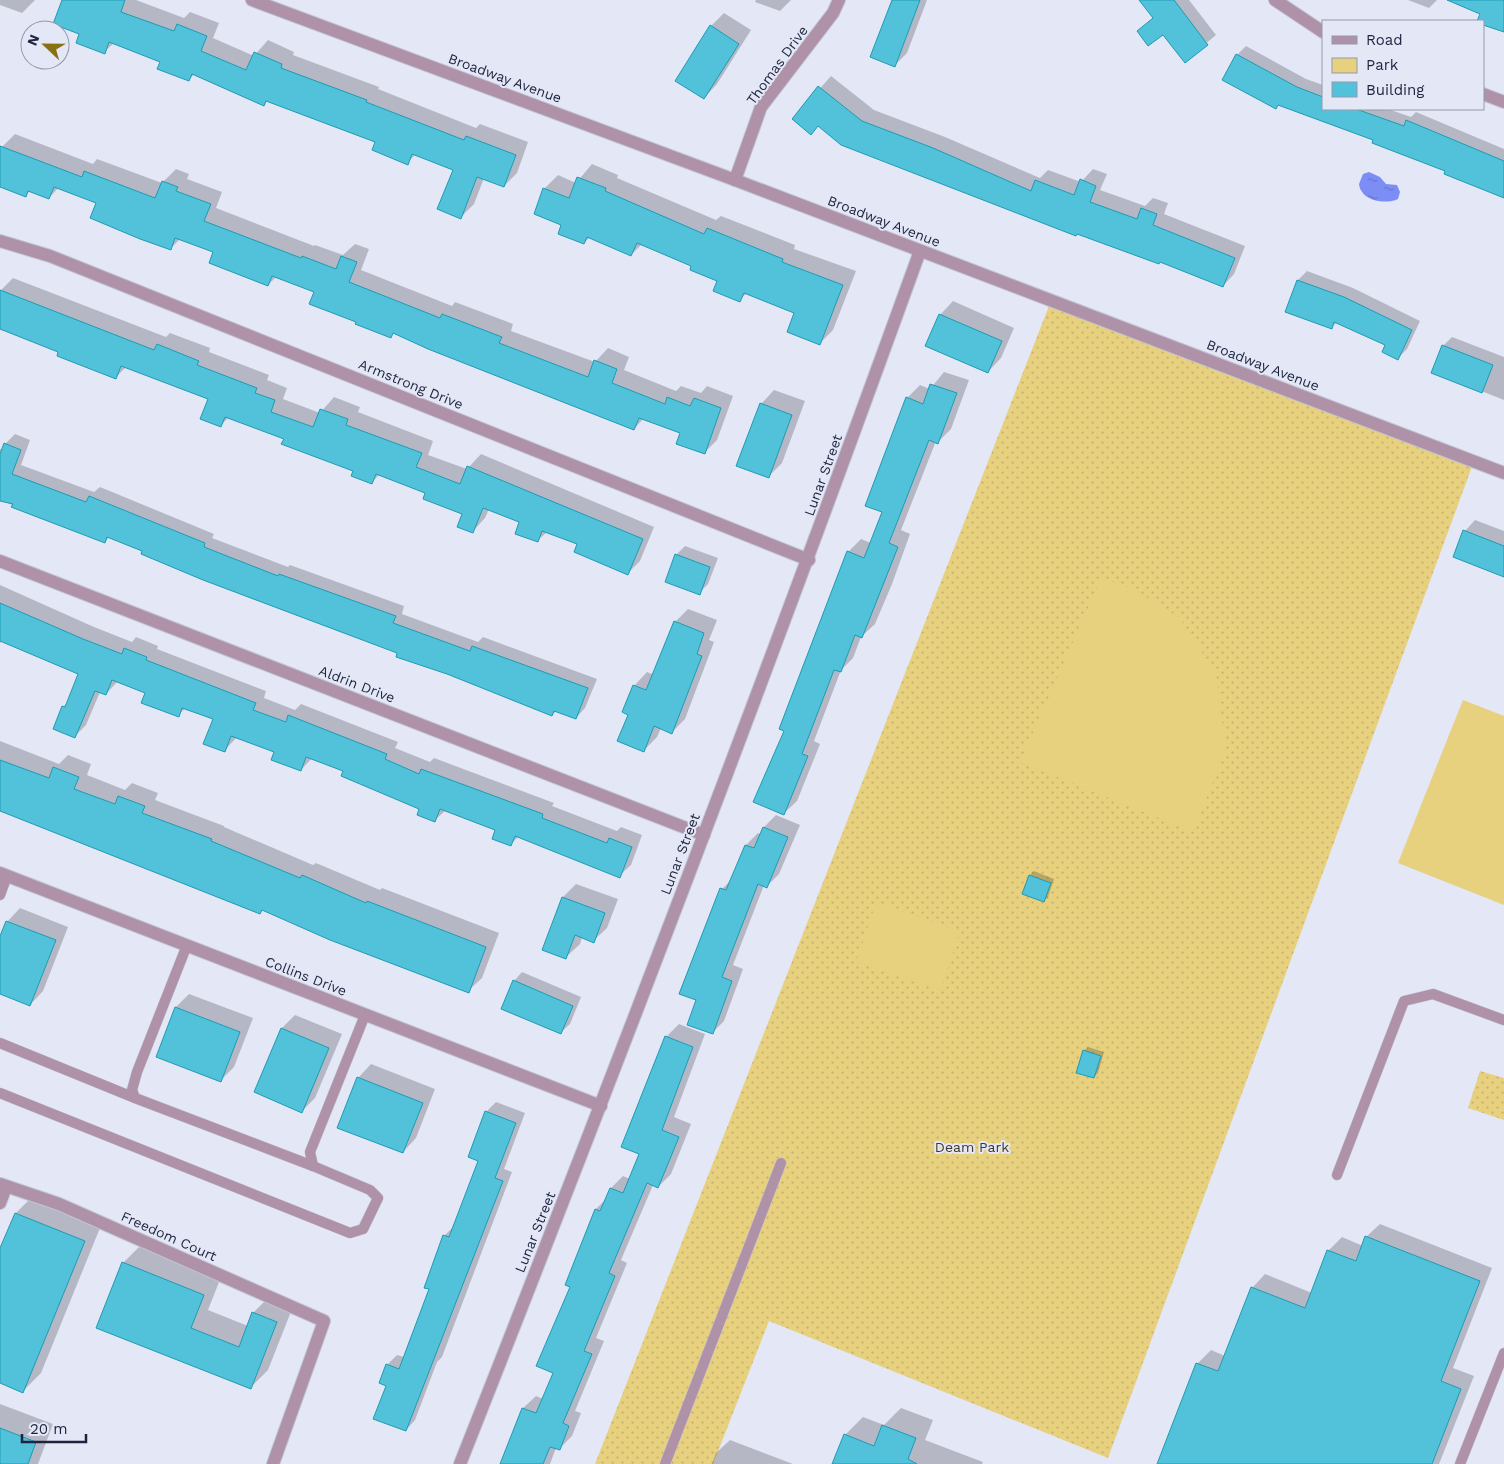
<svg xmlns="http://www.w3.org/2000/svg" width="1504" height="1464" font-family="'Work Sans',sans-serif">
<defs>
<pattern id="green-dots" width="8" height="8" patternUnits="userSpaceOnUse" patternTransform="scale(1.25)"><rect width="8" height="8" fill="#e7d07e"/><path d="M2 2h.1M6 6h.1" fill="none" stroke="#c6b26e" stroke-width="1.8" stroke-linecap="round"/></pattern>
<pattern id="water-ripples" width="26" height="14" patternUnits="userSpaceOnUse" patternTransform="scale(1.25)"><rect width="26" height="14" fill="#7c8ef6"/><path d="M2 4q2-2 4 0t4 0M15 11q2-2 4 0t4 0" fill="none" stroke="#6574c9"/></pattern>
</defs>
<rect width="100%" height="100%" fill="#e3e7f6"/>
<g fill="url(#green-dots)">
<polygon points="1051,301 1474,461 1108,1458 769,1321 713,1464 595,1464"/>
<polygon points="1480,1071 1504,1078 1504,1120 1468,1108"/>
</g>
<g fill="#e7d07e">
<polygon points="1101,578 1133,589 1180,618 1216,674 1226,749 1193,832 1020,762"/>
<polygon points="1463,700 1504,716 1504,905 1398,863"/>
<polygon points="876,903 960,931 941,990 856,962"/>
</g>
<path fill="url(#water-ripples)" d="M1369 172 1380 177 1386 184 1397 185 1400 192 1398 199C1385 205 1361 201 1359 184L1363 174Z"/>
<g fill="#0003">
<polygon points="0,0 35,0 22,13 0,5"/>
<polygon points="64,0 136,0 184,18 190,12 219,23 213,38 254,56 268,40 294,52 293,55 379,87 378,89 476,128 480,124 528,142 517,173 504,186 484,178 474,204 461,217 454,169 416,154 407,163 377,141 268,100 264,104 194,74 189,80 162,61 114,43 104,52 81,34"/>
<polygon points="756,0 791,0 780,11 755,2"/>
<polygon points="893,0 927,0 907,53 895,65"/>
<polygon points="1151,0 1189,0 1216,35 1185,61 1163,33 1139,31 1154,17"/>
<polygon points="1408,0 1437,0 1429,8"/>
<polygon points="724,13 751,30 717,84 704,98 711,26"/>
<polygon points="1246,46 1306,79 1323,85 1323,109 1388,109 1411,117 1416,112 1504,149 1504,195 1375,139 1279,104 1237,55"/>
<polygon points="831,76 874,110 945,137 1040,178 1048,170 1081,182 1093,169 1107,174 1100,190 1145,206 1153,198 1168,203 1164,214 1245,246 1234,274 1223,286 819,125 811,133 793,119"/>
<polygon points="15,134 93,164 97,159 162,183 176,169 189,174 187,179 222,192 216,208 314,246 315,245 343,255 355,244 369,249 361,270 452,306 455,302 513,324 511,331 595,362 608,348 629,357 624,370 676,391 681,386 701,393 707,386 733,396 717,440 704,453 682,432 644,418 634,429 394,333 390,337 357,321 316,291 277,276 268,285 215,252 181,238 170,249 98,202 59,187 49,198 31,190 26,195 0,185 0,153 2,147"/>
<polygon points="592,164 618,175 617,178 716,220 721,216 795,245 794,249 856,271 833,330 820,343 795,312 747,293 739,300 719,280 693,265 642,244 631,255 590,237 584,243 563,224 544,189 558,175 576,183"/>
<polygon points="1307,271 1353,288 1420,321 1407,349 1398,358 1386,345 1337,322 1331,328 1287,311 1298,280"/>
<polygon points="13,278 166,337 170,333 210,348 209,352 269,375 267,380 287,388 283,399 320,413 334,397 360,407 358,412 433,441 428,455 467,469 481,454 654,527 640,561 628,573 578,544 547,532 537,541 521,522 489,509 485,518 473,531 464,513 427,492 380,474 372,482 355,471 285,438 229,417 221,425 210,398 127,366 116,377 60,351 0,328 0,291"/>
<polygon points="953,301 1014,328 1001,358 988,372 940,315"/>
<polygon points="1452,337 1504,357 1504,400 1433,372 1443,346"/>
<polygon points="944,372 969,380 951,429 938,442 936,441 901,530 910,534 892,584 875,624 861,637 853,658 841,670 814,741 820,744 797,801 784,813 786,731 848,552 861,539 871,543 884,512 907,398 920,385 930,389"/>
<polygon points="774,390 805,401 782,463 768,477 761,404"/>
<polygon points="15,434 30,440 21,465 94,492 100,487 214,534 212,538 288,567 290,565 404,606 402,614 478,642 483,637 597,679 585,708 576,718 556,711 552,715 109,537 105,542 0,500 0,449 3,450 5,444"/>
<polygon points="1475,520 1504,531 1504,575 1465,531"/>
<polygon points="685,546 718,558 708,584 699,593 676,555"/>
<polygon points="0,585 94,627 132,642 136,637 158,646 157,649 266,691 264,698 295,710 301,704 398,742 395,748 430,762 434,758 554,803 552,806 617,831 621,827 642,835 631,865 619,876 519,836 511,844 497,829 446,810 435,820 420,808 345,771 312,758 301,770 276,751 237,737 224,751 215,718 186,708 178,715 147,692 118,681 106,694 100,692 86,725 74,737 63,707 69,701 80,673 2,641 0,643"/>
<polygon points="688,609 717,620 709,640 714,642 685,719 672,732 661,728 657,737 644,750 629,714 634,686 647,672 654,675 675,622"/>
<polygon points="0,741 59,764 68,755 91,764 87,775 125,790 132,783 158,793 155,800 224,826 224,827 313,865 316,863 380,890 382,888 499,933 482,978 468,991 263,909 260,912 0,810"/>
<polygon points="776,815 800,825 779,874 767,886 764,885 733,965 743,969 724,1021 712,1033 697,1000 722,889 732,879 746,845 758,833 761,835 764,827"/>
<polygon points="1034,871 1054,879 1048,897 1044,901 1024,893 1030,875"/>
<polygon points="576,884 618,899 607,928 593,941 582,937 580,944 566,957 544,949 563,897"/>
<polygon points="20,908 68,927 43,991 30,1005 0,993 0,939 7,922"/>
<polygon points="522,972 581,997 570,1024 561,1032 514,981"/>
<polygon points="189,994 253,1018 234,1067 220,1081 157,1056 176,1007"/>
<polygon points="295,1015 342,1034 315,1098 302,1111 256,1092 282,1028"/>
<polygon points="679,1024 705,1034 674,1117 691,1124 671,1174 658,1187 653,1185 621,1260 627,1263 596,1338 604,1341 575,1411 581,1413 572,1436 559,1449 556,1448 550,1464 502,1464 523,1408 536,1396 543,1399 555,1372 572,1286 596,1209 606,1199 611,1188 623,1176 630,1179 640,1154 666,1037"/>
<polygon points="1088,1047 1104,1052 1098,1073 1094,1077 1084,1051"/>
<polygon points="371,1064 435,1089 416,1138 403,1152 358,1078"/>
<polygon points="496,1102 525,1113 504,1169 512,1172 442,1357 437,1362 415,1420 406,1430 388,1385 387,1365 397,1355 404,1357 430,1289 444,1236 454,1226 480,1160 486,1112"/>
<polygon points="34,1195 102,1223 41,1373 23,1391 0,1382 0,1252 16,1213"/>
<polygon points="1380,1224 1492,1268 1453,1368 1474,1376 1439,1464 1158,1464 1198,1363 1211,1350 1225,1356 1252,1288 1265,1274 1312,1293 1328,1251 1342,1237 1363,1246 1366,1237"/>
<polygon points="141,1245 221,1277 208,1310 248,1326 253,1313 271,1295 294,1304 268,1370 250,1388 123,1263"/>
<polygon points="0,1404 53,1424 38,1464 0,1464"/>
<polygon points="901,1408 933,1420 925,1440 983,1462 982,1464 833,1464 845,1435 863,1417 884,1425"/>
<polygon points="730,1440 793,1464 712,1464 716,1453"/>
</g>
<g fill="#52c2da" stroke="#1d9bb2">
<polygon points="62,0 125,0 121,12 174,31 177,24 207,36 201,51 246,70 254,52 282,64 281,68 367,100 366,102 464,140 466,136 516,155 504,187 477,177 461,219 437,209 453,170 412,154 408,165 372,150 375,142 266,101 264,106 192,74 189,81 157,69 160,62 109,42 105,54 76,43 79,34 53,24"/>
<polygon points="892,0 920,0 895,67 870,57"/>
<polygon points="1139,0 1174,0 1208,45 1185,63 1163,35 1148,46 1137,31 1153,18"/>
<polygon points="1447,0 1504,0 1504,32 1483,25 1483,21 1477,21 1480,14"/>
<polygon points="710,25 739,44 704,99 675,81"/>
<polygon points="1236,54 1297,87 1323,97 1323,109 1356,109 1404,126 1406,120 1504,161 1504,198 1444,174 1445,171 1372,143 1373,140 1278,105 1276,109 1222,80"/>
<polygon points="818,86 862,121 933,148 1031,191 1035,180 1074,195 1080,179 1096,186 1090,202 1137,219 1141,208 1157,214 1153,225 1235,258 1223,287 1160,262 1159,264 1077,234 1076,236 841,145 818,126 811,135 792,119"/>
<polygon points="0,146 82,177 84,171 155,198 162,181 178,187 176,191 211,204 204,221 301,258 302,256 336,269 341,256 357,262 349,282 440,318 442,314 502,337 499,343 588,377 594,360 617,369 612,383 665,404 667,397 690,406 694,398 721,408 705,454 676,444 680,433 639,418 634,430 428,349 393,333 391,338 355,324 356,322 309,304 314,292 272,276 268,286 209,263 213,252 175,238 171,250 140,239 90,218 96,203 54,187 49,199 28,191 26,197 0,187"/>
<polygon points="577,177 606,188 605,191 704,234 707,228 783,259 782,262 843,285 820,345 787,332 794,313 744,293 740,302 713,291 717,281 690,270 691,266 637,243 631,256 587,237 584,244 558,234 561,225 534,214 543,188 569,198"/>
<polygon points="1297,280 1344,297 1412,330 1398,360 1382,352 1385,345 1334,322 1332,329 1285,312"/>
<polygon points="0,290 154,350 157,344 199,361 197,365 257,388 255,393 275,400 271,412 313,427 320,409 348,419 346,425 422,453 416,467 460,484 467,466 643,539 628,575 574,552 577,544 542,531 538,542 515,534 519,522 483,508 473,533 457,527 462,514 423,499 425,493 376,474 372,484 351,476 353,471 281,444 284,439 225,417 221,427 200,419 208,399 121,366 116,379 57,356 58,352 0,329"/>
<polygon points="939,314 1002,341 988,373 925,346"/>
<polygon points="1442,345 1493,365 1482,393 1431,373"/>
<polygon points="930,384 957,393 938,444 929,440 889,543 898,547 862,638 855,635 841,672 834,670 802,754 808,756 784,815 753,802 784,731 779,729 847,551 864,558 882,512 865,506 906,397 923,404"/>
<polygon points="760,403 792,415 769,478 736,466"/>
<polygon points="4,443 21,450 12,474 86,502 89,496 205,543 204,547 278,576 279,574 396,616 393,623 470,651 472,646 588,688 576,719 554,711 552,716 447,674 396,657 397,653 203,580 141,554 142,551 107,537 105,543 11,507 13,504 0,501 0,454"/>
<polygon points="1463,530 1504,546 1504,577 1453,557"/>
<polygon points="675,554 710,567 700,595 665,582"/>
<polygon points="0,603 83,639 122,654 124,648 147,657 146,660 256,703 253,710 286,722 288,715 387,754 385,759 419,774 421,769 543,814 542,818 607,843 609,838 632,847 620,878 515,836 511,846 492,839 495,830 440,809 435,822 417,815 419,809 341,776 343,771 306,757 301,771 271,760 274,752 231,736 225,752 203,744 213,719 182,708 179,717 141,703 145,693 112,680 106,695 95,691 75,738 53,729 62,706 65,707 78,674 0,641"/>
<polygon points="674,621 704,633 697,654 702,656 672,734 654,726 644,752 617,741 628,715 622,712 633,685 646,690"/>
<polygon points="0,760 49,778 53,767 79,777 74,789 115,804 118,796 145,806 142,813 212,839 211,841 300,878 302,875 366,903 367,901 486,947 469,993 330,940 262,910 260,914 0,811"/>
<polygon points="763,827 788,837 767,888 758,884 722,977 732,981 713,1034 687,1025 696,1000 679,994 720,888 726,890 745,845 754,848"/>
<polygon points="1029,875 1051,883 1044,902 1022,894"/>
<polygon points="562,897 605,913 594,943 575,935 566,959 542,950"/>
<polygon points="6,921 56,940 30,1006 0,994 0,936"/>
<polygon points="513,980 573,1006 561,1034 501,1009"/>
<polygon points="175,1007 240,1032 221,1082 156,1057"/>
<polygon points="281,1028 329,1048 302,1113 254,1092"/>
<polygon points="665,1036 693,1047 662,1130 679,1137 658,1188 647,1183 609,1273 615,1276 584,1351 592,1354 563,1423 569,1426 560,1450 550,1447 543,1464 500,1464 522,1408 536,1413 553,1373 536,1366 570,1287 565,1285 595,1209 600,1211 610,1188 623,1193 639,1154 621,1147"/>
<polygon points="1083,1050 1101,1056 1094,1078 1076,1073"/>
<polygon points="357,1077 423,1103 403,1153 337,1128"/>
<polygon points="485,1111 516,1123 495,1178 503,1181 406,1431 373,1419 386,1386 379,1383 386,1364 399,1369 429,1289 424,1288 443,1235 449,1237 478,1161 468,1157"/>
<polygon points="15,1213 85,1241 23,1393 0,1383 0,1248"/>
<polygon points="1365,1236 1480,1281 1441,1381 1461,1389 1432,1464 1157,1464 1196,1363 1218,1371 1251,1287 1305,1308 1327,1250 1356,1261"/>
<polygon points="122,1262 204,1295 191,1328 239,1347 252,1312 277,1322 251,1389 96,1328"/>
<polygon points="882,1425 916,1438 908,1459 917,1464 832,1464 844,1434 874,1446"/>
<polygon points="0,1428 36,1442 28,1464 0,1464"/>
</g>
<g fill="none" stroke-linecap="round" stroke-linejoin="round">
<g stroke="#c0c4d5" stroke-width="11">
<g id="lane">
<polyline points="0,895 7,876"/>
<polyline points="187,945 137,1072 132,1090 135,1098 313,1166"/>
<polyline points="0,1043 135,1098"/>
<polyline points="0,1093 350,1233 363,1229 378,1198 370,1190 313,1166 310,1152 365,1015"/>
<polyline points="1337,1175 1404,1001 1433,994 1504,1020"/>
<polyline points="665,1464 781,1163"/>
<polyline points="1460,1464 1504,1353"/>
</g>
</g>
<g stroke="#c0c4d5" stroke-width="14">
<g id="street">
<polyline points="252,0 735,180 1504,473"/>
<polyline points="1275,0 1323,32"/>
<polyline points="1483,94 1504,102"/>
<polyline points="735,180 761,107 833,13 839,0"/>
<polyline points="0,241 50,256 809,560"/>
<polyline points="0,561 704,835"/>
<polyline points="0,873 601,1106"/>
<polyline points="0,1184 59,1204 324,1321 273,1464"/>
<polyline points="0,1203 6,1187"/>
<path d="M460 1464C619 1062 773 658 920 251"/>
</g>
</g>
<use href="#lane" stroke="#af91a8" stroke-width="10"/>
<use href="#street" stroke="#af91a8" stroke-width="12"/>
</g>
<g text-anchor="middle" stroke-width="4" stroke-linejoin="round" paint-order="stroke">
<g font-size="14" fill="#1e233f" stroke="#e3e7f6">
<text transform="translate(777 65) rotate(-54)" y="5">Thomas Drive</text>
<text transform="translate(505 78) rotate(20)" y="5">Broadway Avenue</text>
<text transform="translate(884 221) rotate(21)" y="5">Broadway Avenue</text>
<text transform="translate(1263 365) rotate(21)" y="5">Broadway Avenue</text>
<text transform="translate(411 384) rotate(22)" y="5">Armstrong Drive</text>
<text transform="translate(823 475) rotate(-70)" y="5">Lunar Street</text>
<text transform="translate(357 684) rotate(21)" y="5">Aldrin Drive</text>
<text transform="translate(680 854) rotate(-69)" y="5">Lunar Street</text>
<text transform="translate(306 976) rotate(21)" y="5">Collins Drive</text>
<text transform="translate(535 1232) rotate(-68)" y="5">Lunar Street</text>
<text transform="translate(169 1236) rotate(24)" y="5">Freedom Court</text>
</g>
<g font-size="14" fill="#403923" stroke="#e3e7f6">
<text x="972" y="1152">Deam Park</text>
</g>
</g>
<rect x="1322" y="20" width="162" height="90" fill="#e3e7f6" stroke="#9499ad"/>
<rect x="1332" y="36" width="25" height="8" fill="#af91a8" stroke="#9499ad"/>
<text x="1366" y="45" font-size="15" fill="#1e233f">Road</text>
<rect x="1332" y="58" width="25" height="15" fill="#e7d07e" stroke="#9499ad"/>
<text x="1366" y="70" font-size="15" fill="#1e233f">Park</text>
<rect x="1332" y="82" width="25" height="15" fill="#52c2da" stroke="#9499ad"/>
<text x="1366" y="95" font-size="15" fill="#1e233f">Building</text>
<g transform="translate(45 45) rotate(292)"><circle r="24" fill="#e3e7f6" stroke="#9499ad"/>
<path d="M0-4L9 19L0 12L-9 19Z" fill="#887113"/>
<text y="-8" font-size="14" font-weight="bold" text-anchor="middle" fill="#1e233f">N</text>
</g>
<path d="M22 1434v8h64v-8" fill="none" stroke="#1e233f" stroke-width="2.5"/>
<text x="30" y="1434" font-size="15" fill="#1e233f" stroke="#e3e7f6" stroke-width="4" paint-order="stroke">20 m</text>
</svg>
